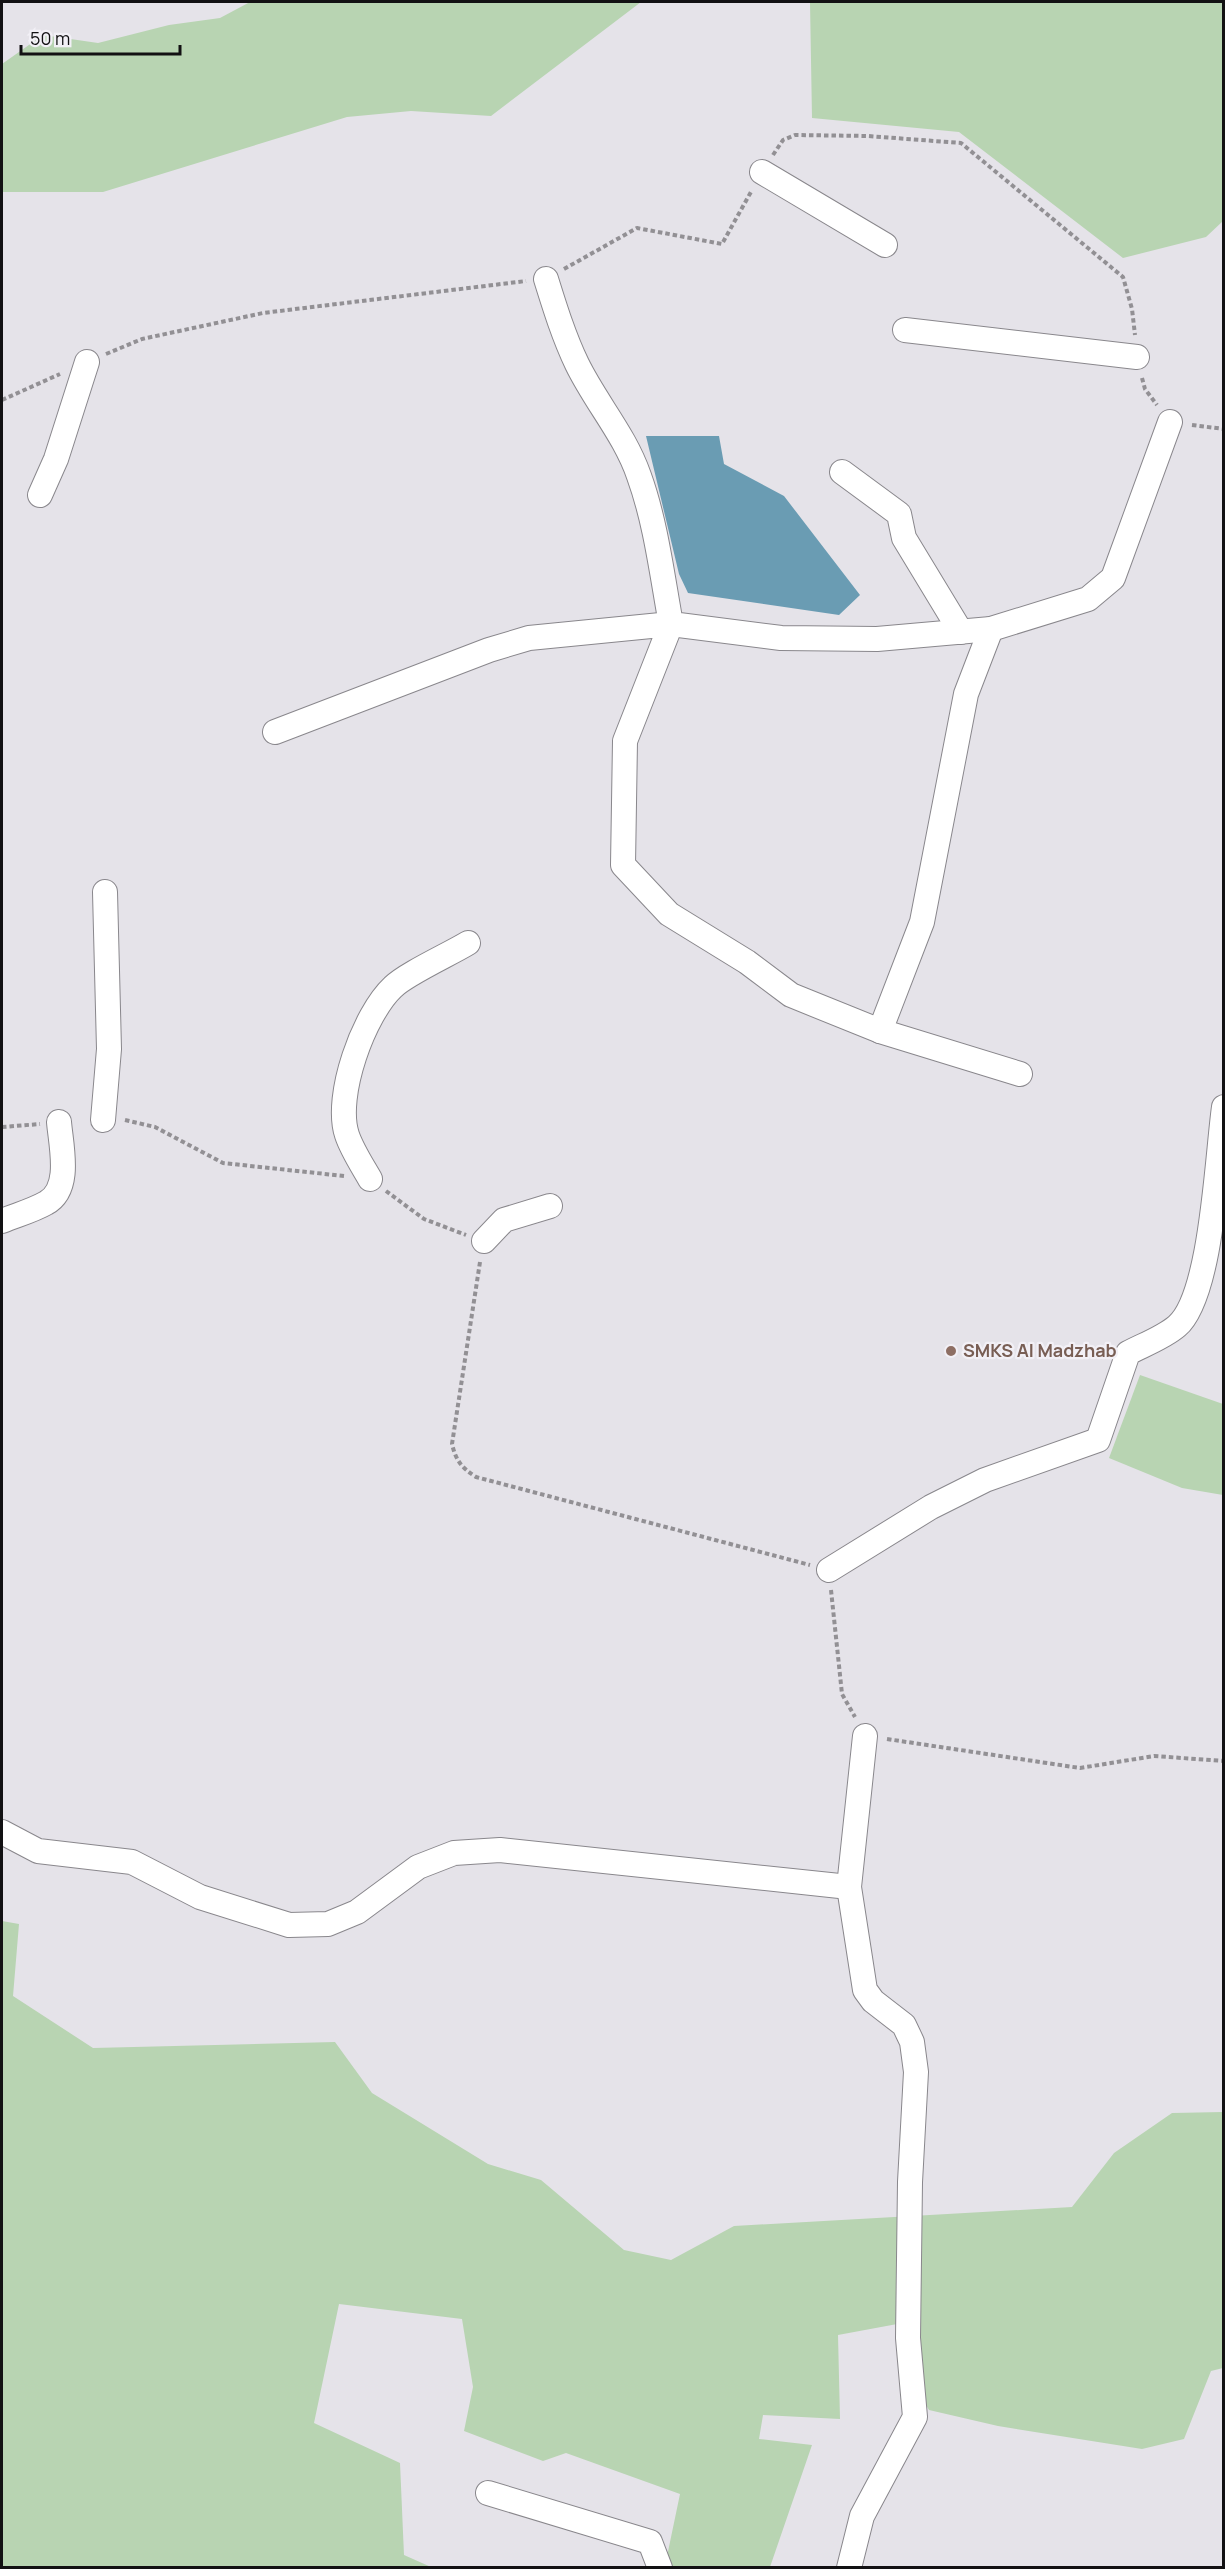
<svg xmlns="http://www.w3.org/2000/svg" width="1225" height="2569" font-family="Manrope,sans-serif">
<rect width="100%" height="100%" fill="#e5e3e9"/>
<g fill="#b8d4b2">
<polygon points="250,2 641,2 491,116 411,111 347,117 103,192 2,192 2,64 43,35 98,43 169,25 220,18"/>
<polygon points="810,2 1223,2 1223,221 1206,237 1123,258 959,132 812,118"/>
<polygon points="1140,1375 1223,1404 1223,1495 1182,1488 1109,1458"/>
<polygon points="2,1921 19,1924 13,1996 93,2048 335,2042 372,2093 488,2164 541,2180 624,2250 671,2260 734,2226 1072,2207 1114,2153 1172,2113 1223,2112 1223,2368 1211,2371 1184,2439 1142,2449 998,2426 929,2410 920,2395 908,2322 838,2335 840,2419 763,2415 759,2439 812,2445 770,2567 669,2567 665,2566 680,2494 566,2453 543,2461 464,2431 473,2387 462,2319 339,2304 314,2423 400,2463 404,2555 431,2567 2,2567"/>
</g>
<polygon fill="#6a9cb3" points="646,436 719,436 724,464 784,496 860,595 839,615 688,593 679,574"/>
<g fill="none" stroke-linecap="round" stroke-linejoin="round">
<g stroke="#89878c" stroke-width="26">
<g id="minor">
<polyline points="762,172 885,245"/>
<path d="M546 279C555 308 564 337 577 364 596 403 625 435 639 476 656 523 662 575 671 624L781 638 877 639 991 629 1088 599 1113 578 1170 422"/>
<polyline points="905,330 1137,357"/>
<polyline points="842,472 899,514 904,538 961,632"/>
<polyline points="40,495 56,459 87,362"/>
<polyline points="275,732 489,650 529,638 671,624 625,741 623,865 669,914 747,962 791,995 880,1031 1020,1074"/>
<polyline points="880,1031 922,922 966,694 991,629"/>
<polyline points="103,1120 109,1049 105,892"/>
<path d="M370 1179C362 1165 352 1150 347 1135 334 1096 364 1014 393 987 406 974 450 954 468 943"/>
<path d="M2 1221C16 1215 32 1211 46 1203 72 1189 61 1146 59 1122"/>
<polyline points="484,1241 504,1220 550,1206"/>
<path d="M829 1570 931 1507 985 1480 1098 1440 1128 1353C1143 1345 1163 1338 1177 1326 1212 1296 1217 1157 1224 1107"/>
<polyline points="2,1832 38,1851 132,1862 200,1897 289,1925 328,1924 357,1912 418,1867 454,1853 500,1850 849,1887"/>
<polyline points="488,2493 650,2542 660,2568"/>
<polyline points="849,2568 862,2516 915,2417 908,2338 910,2182 916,2072 912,2042 904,2025 873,2001 865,1990 849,1887 865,1736"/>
</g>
</g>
<g stroke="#929094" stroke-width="4" stroke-dasharray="4.5 3" stroke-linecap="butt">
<polyline points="773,155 783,140 795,135 868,136 961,143 1123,277 1132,309 1135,335"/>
<polyline points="564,269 637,228 722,244 752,190"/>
<polyline points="106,354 142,339 263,313 526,281"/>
<polyline points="1142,378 1145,389 1157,405"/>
<polyline points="2,400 60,374"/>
<polyline points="1192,425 1224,429"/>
<polyline points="125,1120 155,1127 223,1163 344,1176"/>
<polyline points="2,1127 40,1124"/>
<polyline points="386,1191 424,1219 466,1235"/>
<path d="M480 1262 452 1444C456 1461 462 1468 476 1477L810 1565"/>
<polyline points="831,1590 842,1694 855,1717"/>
<polyline points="887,1739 1080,1768 1154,1756 1224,1761"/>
</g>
<use href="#minor" stroke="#fff" stroke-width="24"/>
</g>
<circle fill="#8d6e63" stroke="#f2f0f6" stroke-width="2" cx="951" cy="1351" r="6"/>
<g text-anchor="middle" stroke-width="4.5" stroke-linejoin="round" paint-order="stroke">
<g font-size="18" font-weight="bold" fill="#785e54" stroke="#f2f0f6" text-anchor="start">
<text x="963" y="1357">SMKS Al Madzhab</text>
</g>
</g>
<rect width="1225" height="2569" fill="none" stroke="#121113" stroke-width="6"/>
<path d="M21 45v9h159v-9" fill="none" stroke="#121113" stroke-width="3"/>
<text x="30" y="45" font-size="18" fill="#121113" stroke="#f2f0f6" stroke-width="4.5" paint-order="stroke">50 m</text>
</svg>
